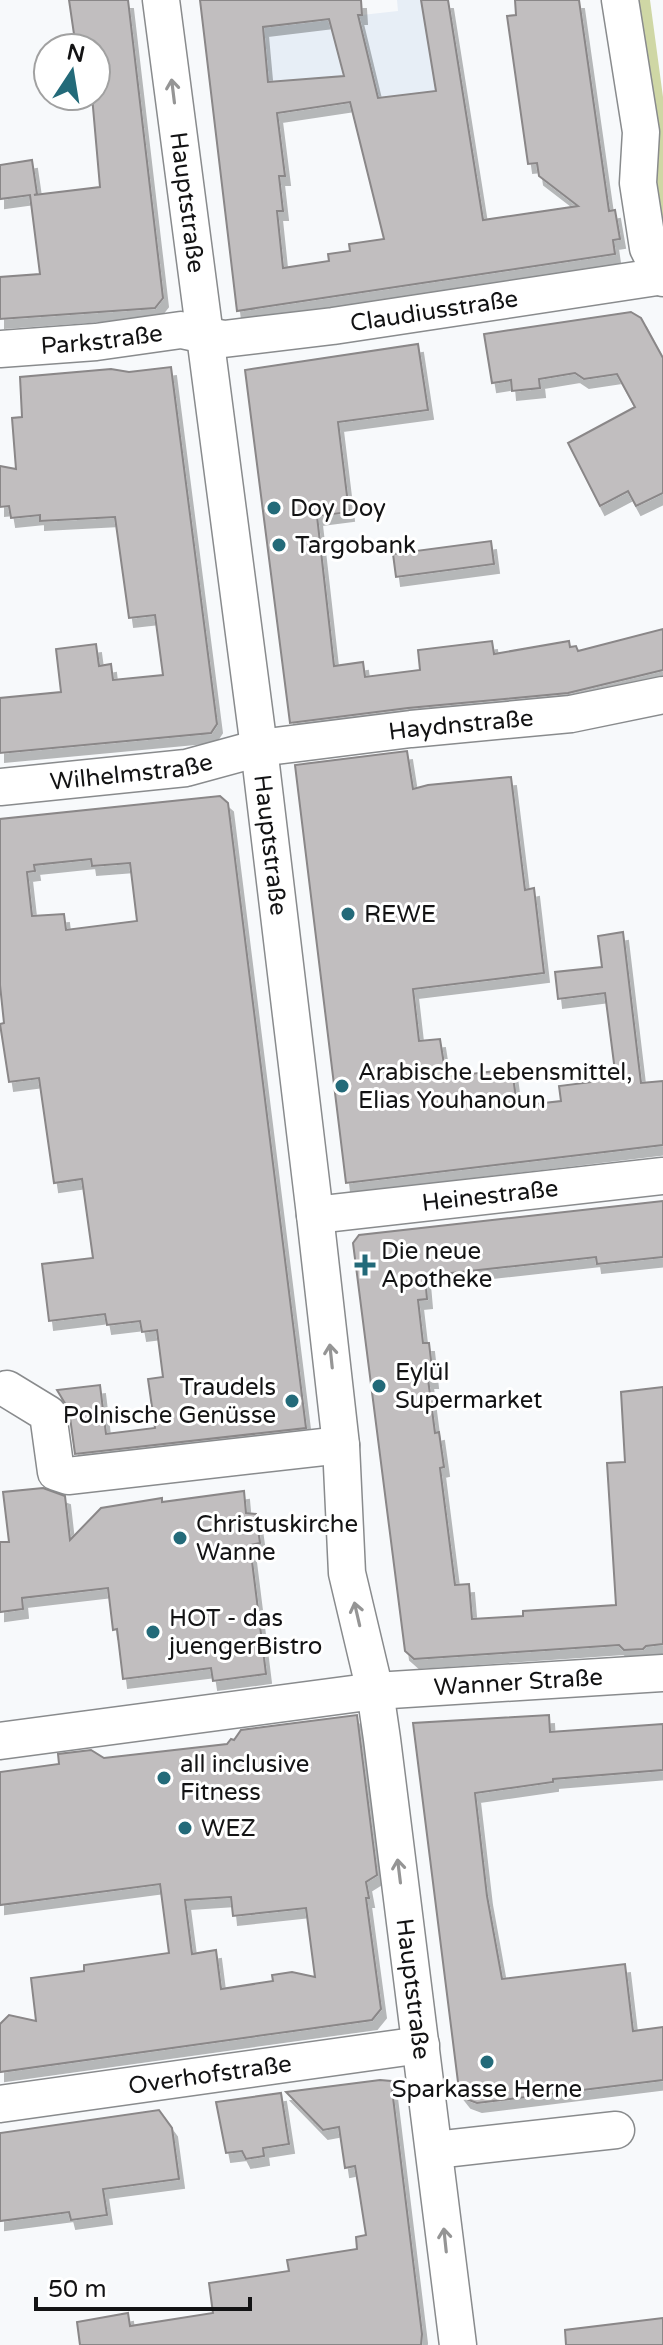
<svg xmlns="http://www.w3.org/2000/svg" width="663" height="2345" font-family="'Varela Round',sans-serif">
<defs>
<filter id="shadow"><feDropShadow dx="5" dy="9" stdDeviation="0" flood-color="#0004"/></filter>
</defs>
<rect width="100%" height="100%" fill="#f7f9fb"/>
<polygon fill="#e7eef6" points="397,0 421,0 436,91 378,98 368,59 341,65 343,77 268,82 263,27 329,19 338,52 365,45 362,31 353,16 398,11"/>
<polygon fill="#cfd7a5" points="633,0 650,0 663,97 663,247 650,182 657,171"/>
<g fill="#c1bebf" stroke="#8a8788" stroke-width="2" fill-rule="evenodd" filter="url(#shadow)">
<polygon points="69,0 128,0 163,298 155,308 0,319 0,277 40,274 30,195 0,199 0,165 32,160 37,194 34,195 100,187 92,96 96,96 96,47 76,48"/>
<path d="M200 0H361L362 15H358L378 98 436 91 421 0H448L483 220 578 206 539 176 537 163 528 164 507 16 516 15 515 0H579L609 211 615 210 620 239 613 240 615 254 237 311ZM329 19 344 76 268 82 263 27ZM350 102 384 239 349 244 350 251 328 254 329 261 283 268 277 211H283L279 176H285L277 113Z"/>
<polygon points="631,312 641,318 663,358 663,493 636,506 628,491 600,506 568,443 635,407 617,374 584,379 575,373 539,379 540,388 512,391 511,380 492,383 484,334"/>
<polygon points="418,344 428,410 338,422 349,512 317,516 334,666 363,662 365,677 420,670 418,650 492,641 494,654 569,641 570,647 576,646 578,651 663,629 663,670 568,693 408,708 290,723 245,370"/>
<polygon points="171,367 217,724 211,733 0,753 0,698 61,692 56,649 96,644 99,666 111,664 113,680 163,675 155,615 129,618 115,517 40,521 40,515 11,518 9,506 0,507 0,466 16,469 12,418 22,417 20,377 111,369 129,372"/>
<polygon points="491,541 494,564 396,577 393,554"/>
<polygon points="407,751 413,789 428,785 511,777 525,890 534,888 544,973 413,989 419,1041 440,1039 446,1077 512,1069 517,1106 561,1101 559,1086 616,1079 605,993 558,999 555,972 602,967 598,936 623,932 641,1083 663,1081 663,1145 346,1183 295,765"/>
<path d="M220 796 228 803 306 1428 75 1454 69 1410 57 1390 100 1385 106 1434 155 1428 148 1379 163 1377 157 1330 142 1332 140 1321 107 1325 105 1314 49 1321 42 1264 93 1258 82 1179 54 1183 39 1078 9 1082 0 1024 4 1023 0 985V819ZM91 859 92 866 130 863 137 921 66 930 64 914 32 916 27 872 35 871 34 865Z"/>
<polygon points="663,1201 663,1257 597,1264 596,1257 425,1276 427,1299 418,1300 423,1343 429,1343 431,1360 433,1379 428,1379 435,1433 439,1432 444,1467 440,1468 455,1585 469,1584 472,1619 523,1616 523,1611 616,1605 607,1463 625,1462 621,1392 663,1387 663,1644 646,1646 643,1649 624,1650 619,1645 414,1659 405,1651 353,1243 359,1235"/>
<polygon points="43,1488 65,1496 70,1540 101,1508 162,1498 162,1502 244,1491 246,1513 256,1514 260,1543 250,1545 266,1674 213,1681 211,1668 123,1679 117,1629 113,1630 108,1588 22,1598 23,1609 0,1612 0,1542 9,1542 3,1492"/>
<path d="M357 1715 377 1875 366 1882 369 1898H366L381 2009 372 2020 0 2072V2024L9 2015 36 2021 31 1978 84 1971V1965L169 1953 160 1884 0 1905V1772L59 1764 58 1754 83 1751 91 1750 104 1758 227 1744 231 1739 234 1740 241 1730ZM231 1897 233 1916 306 1908 315 1977 292 1972 272 1975 273 1981 221 1989 216 1950 192 1954 185 1900Z"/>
<polygon points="549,1715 550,1732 663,1724 663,1770 553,1779 553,1782 475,1793 487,1896 502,1979 625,1964 633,2031 663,2027 663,2080 477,2103 466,2099 459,2090 413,1723"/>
<polygon points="380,2080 391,2081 422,2334 421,2345 80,2345 77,2322 128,2313 130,2326 213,2313 209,2283 289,2271 287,2260 357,2249 356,2237 366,2235 359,2190 355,2166 345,2168 339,2127 323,2130 286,2092"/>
<polygon points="281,2093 289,2144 263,2148 264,2156 246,2159 242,2151 226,2153 216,2102"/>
<polygon points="159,2110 172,2128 179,2179 103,2189 107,2215 71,2220 69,2212 0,2221 0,2133"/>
<polygon points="663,2318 663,2345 566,2345 565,2330"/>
</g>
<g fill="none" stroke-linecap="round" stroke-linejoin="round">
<g stroke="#898b8d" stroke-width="39">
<g id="minor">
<path id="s1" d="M161 0 259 748 315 1215 341 1445 347 1573 375 1691 382 1739 458 2345"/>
<polyline points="620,0 641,132 638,183 648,248 663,278"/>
<path id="s2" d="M0 349 96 342 181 330 224 339 333 326 663 276"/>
<path id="s3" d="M0 787 186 768 259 748 411 729 571 714 663 695"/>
<path id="s4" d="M315 1215 663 1176"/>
<polyline points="7,1389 48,1414 56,1472 68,1476 341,1445"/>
<path id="s5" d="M0 1741 375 1691 663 1673"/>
<path id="s6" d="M0 2104 421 2045"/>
<polyline points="435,2150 616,2130"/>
</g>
</g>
<use href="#minor" stroke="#fff" stroke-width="36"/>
</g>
<defs><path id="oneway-shaft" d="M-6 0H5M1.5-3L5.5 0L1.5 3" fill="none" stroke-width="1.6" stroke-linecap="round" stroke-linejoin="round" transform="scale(2)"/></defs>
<g stroke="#959595">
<use href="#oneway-shaft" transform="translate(173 91) rotate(-97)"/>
<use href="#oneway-shaft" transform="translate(331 1356) rotate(-96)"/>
<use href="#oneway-shaft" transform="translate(357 1614) rotate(-103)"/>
<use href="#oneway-shaft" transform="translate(399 1871) rotate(-97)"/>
<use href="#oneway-shaft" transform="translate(445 2240) rotate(-96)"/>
</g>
<g fill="#236a79" stroke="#fff" stroke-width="3">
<circle cx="274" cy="508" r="8"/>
<circle cx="279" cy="545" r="8"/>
<circle cx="348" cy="914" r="8"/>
<circle cx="342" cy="1086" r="8"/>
<path d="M361 1253h8v8h8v8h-8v8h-8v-8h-8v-8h8z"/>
<circle cx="379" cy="1386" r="8"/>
<circle cx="292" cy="1401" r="8"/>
<circle cx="180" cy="1538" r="8"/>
<circle cx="153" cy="1632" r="8"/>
<circle cx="164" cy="1778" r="8"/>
<circle cx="185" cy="1828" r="8"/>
<circle cx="487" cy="2062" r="8"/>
</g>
<g text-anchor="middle" stroke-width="6" stroke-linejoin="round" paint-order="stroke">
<g font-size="24" fill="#131314" stroke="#fff">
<text dy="8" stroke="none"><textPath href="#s1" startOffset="204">Hauptstraße</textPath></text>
<text dy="8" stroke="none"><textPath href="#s2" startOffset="438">Claudiusstraße</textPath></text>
<text dy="8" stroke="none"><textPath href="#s2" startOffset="102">Parkstraße</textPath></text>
<text dy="8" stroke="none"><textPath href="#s3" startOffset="466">Haydnstraße</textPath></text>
<text dy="8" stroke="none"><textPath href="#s3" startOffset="132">Wilhelmstraße</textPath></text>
<text dy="8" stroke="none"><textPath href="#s1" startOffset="852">Hauptstraße</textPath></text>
<text dy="8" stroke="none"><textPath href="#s4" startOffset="176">Heinestraße</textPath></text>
<text dy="8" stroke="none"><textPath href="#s5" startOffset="522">Wanner Straße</textPath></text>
<text dy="8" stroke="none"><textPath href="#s1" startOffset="2006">Hauptstraße</textPath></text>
<text dy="8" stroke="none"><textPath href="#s6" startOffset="212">Overhofstraße</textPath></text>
</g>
<g font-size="24" fill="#131314" stroke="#fff" text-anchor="start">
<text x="290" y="516">Doy Doy</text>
<text x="295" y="553">Targobank</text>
<text x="364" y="922">REWE</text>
<text x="358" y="1080">Arabische Lebensmittel,<tspan x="358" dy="28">Elias Youhanoun</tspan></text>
<text x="381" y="1259">Die neue<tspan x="381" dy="28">Apotheke</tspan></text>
<text x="395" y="1380">Eylül<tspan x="395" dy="28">Supermarket</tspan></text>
<text x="276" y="1395" text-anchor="end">Traudels<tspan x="276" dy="28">Polnische Genüsse</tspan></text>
<text x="196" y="1532">Christuskirche<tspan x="196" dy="28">Wanne</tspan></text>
<text x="169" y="1626">HOT - das<tspan x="169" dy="28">juengerBistro</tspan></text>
<text x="180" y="1772">all inclusive<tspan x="180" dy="28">Fitness</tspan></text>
<text x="201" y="1836">WEZ</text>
<text x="487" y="2097" text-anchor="middle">Sparkasse Herne</text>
</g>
</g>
<g transform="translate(72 72) rotate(12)"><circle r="38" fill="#ffffff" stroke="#a1a1a1" stroke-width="2"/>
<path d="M0-6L14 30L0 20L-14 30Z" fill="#236a79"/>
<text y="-12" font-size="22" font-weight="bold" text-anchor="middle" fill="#131314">N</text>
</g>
<path d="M36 2297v12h214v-12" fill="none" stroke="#131314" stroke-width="4"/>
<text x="48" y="2297" font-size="24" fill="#131314" stroke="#ffffff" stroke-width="6" paint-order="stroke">50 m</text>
</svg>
